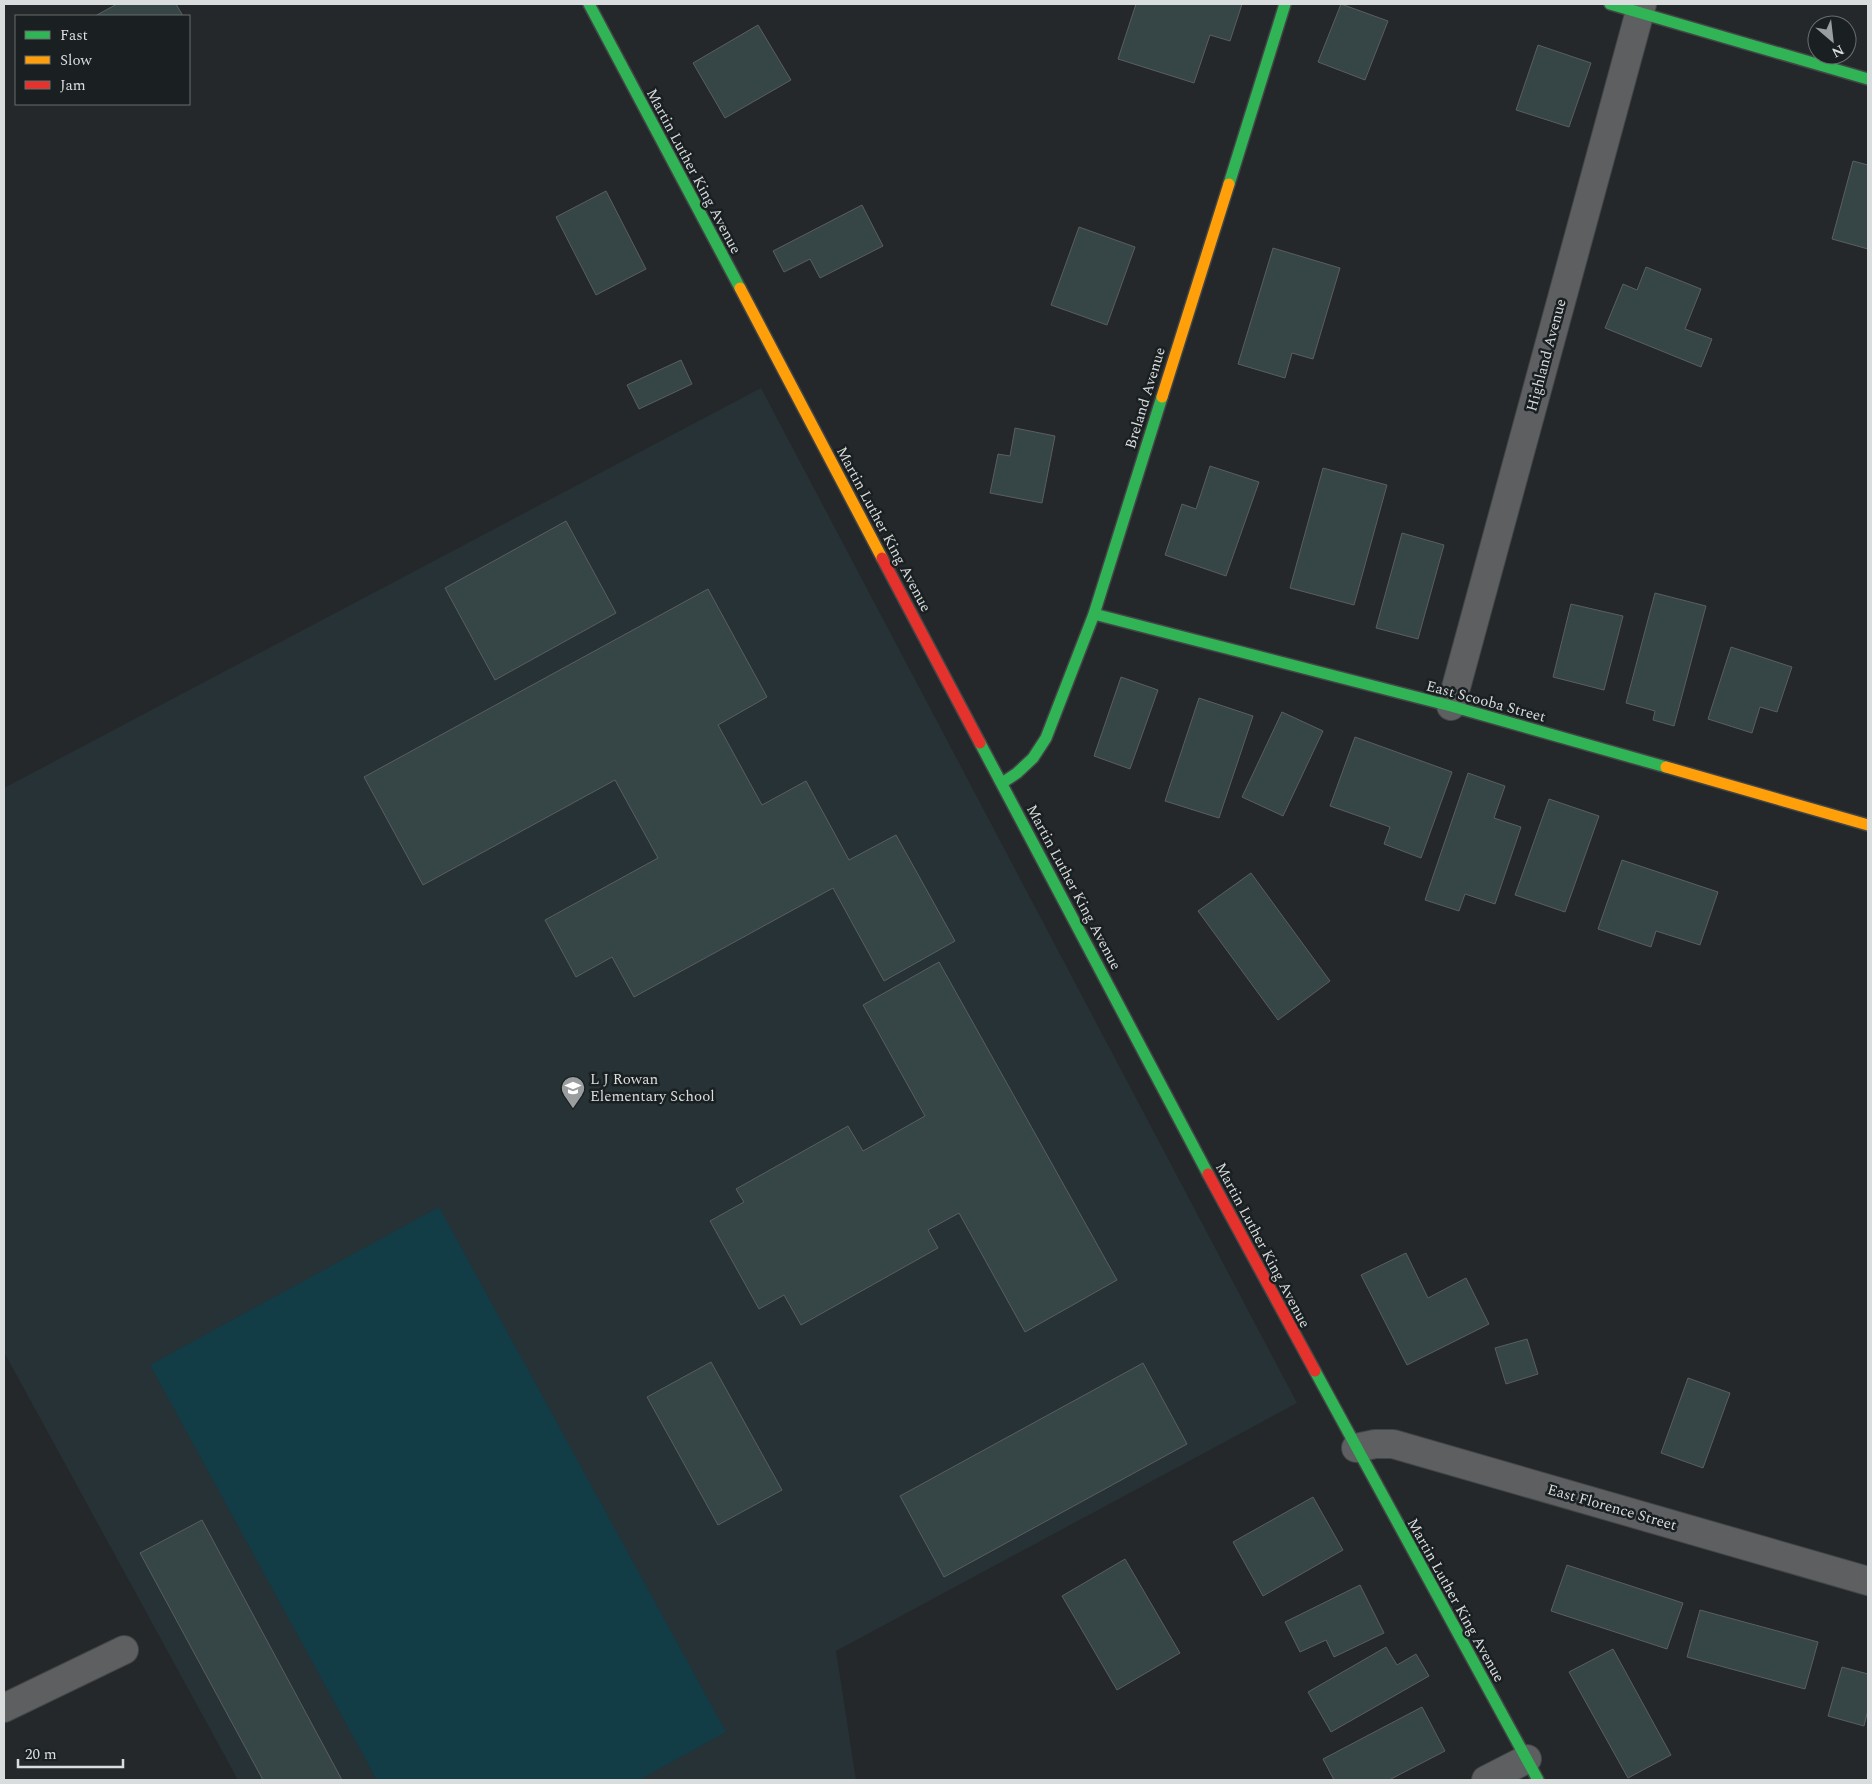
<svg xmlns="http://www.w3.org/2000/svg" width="1872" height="1784" font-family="Spectral,serif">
<rect width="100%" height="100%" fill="#25282a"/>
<polygon fill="#263235" points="761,388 1297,1403 836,1651 856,1780 238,1780 4,1352 4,788"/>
<polygon fill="#123c46" points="439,1207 726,1732 639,1780 377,1780 150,1365"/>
<g fill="#364647" stroke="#5b5e5f">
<polygon points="117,4 176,4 183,16 95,16"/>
<polygon points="1136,4 1242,4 1230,41 1210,35 1194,83 1118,59"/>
<polygon points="1341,4 1388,21 1365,80 1318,62"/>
<polygon points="758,25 791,80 725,118 693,63"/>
<polygon points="1538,45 1591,63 1569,127 1516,110"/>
<polygon points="1853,161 1868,165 1868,249 1832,239"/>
<polygon points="606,191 646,269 596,295 556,217"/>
<polygon points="862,205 883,246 820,278 810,259 784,272 773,251"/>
<polygon points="1079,227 1135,247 1107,325 1051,305"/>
<polygon points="1273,248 1340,268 1313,359 1292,353 1285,378 1238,364"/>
<polygon points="1646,267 1701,289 1685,329 1712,339 1701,367 1605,328 1623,284 1637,290"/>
<polygon points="681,360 692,384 639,409 627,385"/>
<polygon points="1015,428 1055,436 1042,503 990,493 998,454 1010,456"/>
<polygon points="1210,466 1259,482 1226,576 1165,555 1182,504 1196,509"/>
<polygon points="1323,468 1387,485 1354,605 1290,588"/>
<polygon points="566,521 616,613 495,680 445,588"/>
<polygon points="1402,533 1444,545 1418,639 1376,628"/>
<polygon points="708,589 767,697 718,725 762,805 806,781 849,860 896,835 955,941 884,981 833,888 634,997 612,957 576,977 545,920 658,858 615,780 423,885 364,777"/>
<polygon points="1655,593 1706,606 1674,726 1653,720 1655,711 1626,703"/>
<polygon points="1571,604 1623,616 1604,690 1553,677"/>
<polygon points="1731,647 1792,667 1777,712 1760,707 1752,733 1708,719"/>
<polygon points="1121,677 1158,690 1130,769 1094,756"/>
<polygon points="1199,698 1253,716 1219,818 1165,801"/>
<polygon points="1282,712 1323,731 1283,816 1242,797"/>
<polygon points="1355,737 1452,772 1421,858 1384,844 1390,827 1330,806"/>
<polygon points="1468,773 1505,786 1494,818 1521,827 1495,904 1465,894 1459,911 1425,900"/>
<polygon points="1549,799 1599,816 1565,912 1515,895"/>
<polygon points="1622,860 1718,892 1700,945 1656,931 1651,947 1598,929"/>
<polygon points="1251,873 1330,981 1278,1020 1198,911"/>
<polygon points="939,962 1117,1280 1025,1332 959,1213 928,1230 938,1248 801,1325 784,1295 759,1309 710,1221 744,1202 736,1189 848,1126 863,1151 925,1116 863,1005"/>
<polygon points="1406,1253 1428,1298 1466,1278 1489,1324 1407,1365 1361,1275"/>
<polygon points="1527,1339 1538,1374 1506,1384 1495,1348"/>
<polygon points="711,1362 782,1490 718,1525 647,1397"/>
<polygon points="1143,1363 1187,1444 944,1577 900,1496"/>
<polygon points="1688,1378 1730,1393 1703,1468 1661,1453"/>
<polygon points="1313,1497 1343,1550 1263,1596 1233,1542"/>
<polygon points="202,1520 342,1780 263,1780 140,1553"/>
<polygon points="1125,1559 1180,1653 1117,1690 1062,1596"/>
<polygon points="1567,1565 1683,1603 1667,1649 1551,1611"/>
<polygon points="1360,1585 1384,1633 1334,1657 1326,1640 1300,1652 1285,1622"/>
<polygon points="1700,1610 1818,1642 1805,1689 1687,1657"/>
<polygon points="1386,1647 1397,1665 1416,1654 1429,1676 1331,1732 1308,1692"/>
<polygon points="1613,1649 1671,1755 1628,1778 1569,1672"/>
<polygon points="1842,1667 1868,1674 1868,1710 1864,1726 1828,1716"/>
<polygon points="1422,1707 1445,1751 1389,1780 1334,1780 1323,1759"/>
</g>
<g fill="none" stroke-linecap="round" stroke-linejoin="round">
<g stroke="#434647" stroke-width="30">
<g id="street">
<polyline points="1451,706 1642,4"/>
<polyline points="1356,1448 1375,1444 1393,1444 1868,1581"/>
<polyline points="4,1708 124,1650"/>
<polyline points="1486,1780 1527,1759"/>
</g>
</g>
<g stroke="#434647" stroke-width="14">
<g id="fast">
<polyline points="589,4 740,288"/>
<polyline points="1610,4 1868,79"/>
<polyline points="1229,184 1285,4"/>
<polyline points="1094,614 1451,706 1666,767"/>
<polyline points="980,743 1208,1174"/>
<polyline points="1002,783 1017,773 1033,758 1046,738 1094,614 1162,397"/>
<polyline points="1315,1371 1538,1780"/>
</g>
</g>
<g stroke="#434647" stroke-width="14">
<g id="slow">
<polyline points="740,288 882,558"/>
<polyline points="1162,397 1229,184"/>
<polyline points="1666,767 1868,825"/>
</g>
</g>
<g stroke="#434647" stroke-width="14">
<g id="jam">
<polyline points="882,558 980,743"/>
<polyline points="1208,1174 1315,1371"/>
</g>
</g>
<use href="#street" stroke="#5d5f61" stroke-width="28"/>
<use href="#fast" stroke="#30b455" stroke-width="11"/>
<use href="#slow" stroke="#ff9f0a" stroke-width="11"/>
<use href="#jam" stroke="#e5322d" stroke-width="11"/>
</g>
<defs>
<g id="school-pin" transform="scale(1.25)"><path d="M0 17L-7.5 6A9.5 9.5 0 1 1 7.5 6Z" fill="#9b9e9f" stroke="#1a2021"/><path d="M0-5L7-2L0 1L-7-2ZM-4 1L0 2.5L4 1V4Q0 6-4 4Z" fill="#fff"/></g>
</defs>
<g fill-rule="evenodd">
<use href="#school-pin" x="573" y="1088"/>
</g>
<g text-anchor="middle" stroke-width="5" stroke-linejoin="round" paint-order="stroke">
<g font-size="15" fill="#daddde" stroke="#1a2021">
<text transform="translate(694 171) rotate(62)" y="5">Martin Luther King Avenue</text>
<text transform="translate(1546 355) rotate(-75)" y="5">Highland Avenue</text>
<text transform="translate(1145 398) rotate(-73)" y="5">Breland Avenue</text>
<text transform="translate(884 529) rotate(62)" y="5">Martin Luther King Avenue</text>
<text transform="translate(1486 701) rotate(15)" y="5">East Scooba Street</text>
<text transform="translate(1074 887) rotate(62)" y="5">Martin Luther King Avenue</text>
<text transform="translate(1263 1245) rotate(62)" y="5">Martin Luther King Avenue</text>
<text transform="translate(1612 1507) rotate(16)" y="5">East Florence Street</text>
<text transform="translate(1456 1600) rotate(61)" y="5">Martin Luther King Avenue</text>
</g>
<g font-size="15" fill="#daddde" stroke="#1a2021" text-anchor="start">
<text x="590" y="1084">L J Rowan<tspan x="590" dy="17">Elementary School</tspan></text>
</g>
</g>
<rect width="1872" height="1784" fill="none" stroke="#daddde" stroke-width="10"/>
<rect x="15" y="15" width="175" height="90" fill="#1a2021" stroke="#676c6d"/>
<rect x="25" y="31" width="25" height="8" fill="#30b455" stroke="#676c6d"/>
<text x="60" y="40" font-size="15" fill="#daddde">Fast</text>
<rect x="25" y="56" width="25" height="8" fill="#ff9f0a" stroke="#676c6d"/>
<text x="60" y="65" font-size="15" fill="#daddde">Slow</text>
<rect x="25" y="81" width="25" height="8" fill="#e5322d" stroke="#676c6d"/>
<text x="60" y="90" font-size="15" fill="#daddde">Jam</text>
<g transform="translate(1832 40) rotate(152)"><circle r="24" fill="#1a2021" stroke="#676c6d"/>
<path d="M0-4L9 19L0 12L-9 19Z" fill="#9b9e9f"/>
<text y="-8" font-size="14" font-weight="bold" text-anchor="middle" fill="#daddde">N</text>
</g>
<path d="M18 1759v8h105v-8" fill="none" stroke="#daddde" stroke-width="2.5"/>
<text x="25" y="1759" font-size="15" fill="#daddde" stroke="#1a2021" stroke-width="4" paint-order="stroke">20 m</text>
</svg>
